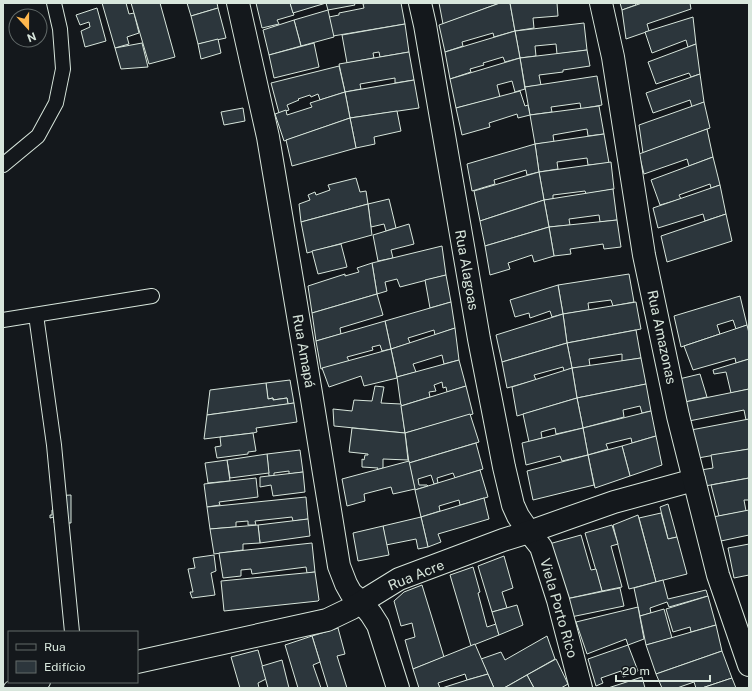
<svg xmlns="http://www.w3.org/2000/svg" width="752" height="691" font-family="'Public Sans',sans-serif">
<rect width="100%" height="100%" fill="#14181c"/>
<g fill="#2c363c" stroke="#d8e6dc">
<polygon points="102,3 126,3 129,14 134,13 139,33 127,37 129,44 115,48"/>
<polygon points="131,3 160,3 175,57 149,64"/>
<polygon points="187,3 217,3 218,8 191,16"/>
<polygon points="256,3 290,3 294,15 277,20 279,24 262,28"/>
<polygon points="290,3 326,3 293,13"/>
<polygon points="326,3 354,3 355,5 328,10"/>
<polygon points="367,3 401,3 405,24 333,36 329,17 339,15 339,13 364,8 363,4"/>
<polygon points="439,3 500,3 443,24"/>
<polygon points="500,3 510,3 515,31 494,37 493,33 462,42 463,46 445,52 439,25"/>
<polygon points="510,3 557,3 558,16 533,18 534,28 515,31"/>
<polygon points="620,3 635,3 636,5 622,10"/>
<polygon points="642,3 690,3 691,9 647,24 649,31 626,39 622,10"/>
<polygon points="97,8 106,41 85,47 81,31 90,27 89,22 80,25 76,15"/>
<polygon points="218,8 226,38 198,44 191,16"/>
<polygon points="328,10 334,37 301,46 294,20"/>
<polygon points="693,17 696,44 688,47 686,40 652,53 645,32"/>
<polygon points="294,20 301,46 269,55 263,30"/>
<polygon points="584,23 587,50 557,54 556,44 535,46 536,56 520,58 515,31"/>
<polygon points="405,24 409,52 380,57 379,52 373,53 374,58 347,63 342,35"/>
<polygon points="515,31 520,58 505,62 503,57 483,63 484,65 470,69 471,72 450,79 445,52"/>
<polygon points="218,39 221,53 201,59 198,44"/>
<polygon points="142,43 148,67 121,69 115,48"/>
<polygon points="314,43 319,67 274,78 269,55"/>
<polygon points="696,44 700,74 691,77 689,73 656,84 648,62"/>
<polygon points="587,50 590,66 563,70 563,72 539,75 541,85 525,87 520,58"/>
<polygon points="409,52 414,80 395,83 395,78 360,84 361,89 345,92 339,64"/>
<polygon points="520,58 525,89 515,92 512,81 497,85 500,97 456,108 450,79"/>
<polygon points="339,66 345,92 320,100 318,94 311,97 310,95 298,99 299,100 287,105 289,110 279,113 271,83"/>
<polygon points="700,74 704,102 692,107 690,100 653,113 646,93"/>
<polygon points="597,76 602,105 581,109 580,103 551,107 552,112 530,115 525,87"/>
<polygon points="414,80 419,108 350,118 345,92"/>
<polygon points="520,91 525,106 528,105 530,115 518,118 517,114 489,123 490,127 462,135 456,108"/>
<polygon points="345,92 350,118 284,141 275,114 286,110 287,115 312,107 310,103"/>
<polygon points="704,102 710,128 643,153 639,125"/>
<polygon points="599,106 604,134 588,136 587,129 553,135 554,142 535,144 530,115"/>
<polygon points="243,108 245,121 224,125 221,112"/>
<polygon points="397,111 401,131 374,137 375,144 356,148 350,118"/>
<polygon points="350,118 356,148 292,166 286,140"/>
<polygon points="707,129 713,157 689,166 687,159 644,174 639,154"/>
<polygon points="604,134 609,163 588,165 587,158 557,162 558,169 539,172 535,144"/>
<polygon points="535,144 539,172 527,175 526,170 494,180 495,184 472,191 467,164"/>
<polygon points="713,157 720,185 711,188 710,184 679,195 681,199 660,205 651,180"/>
<polygon points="611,162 614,189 586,194 585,191 553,195 553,199 544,200 539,172"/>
<polygon points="539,172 544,200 480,221 474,191"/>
<polygon points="356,178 360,192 366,191 368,204 301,222 299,204 310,200 308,195 315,192 316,195 330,190 328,185"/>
<polygon points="720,185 726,214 705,221 703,214 658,228 653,208"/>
<polygon points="613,189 617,220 600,222 599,215 569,219 570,225 549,227 544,200"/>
<polygon points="389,199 396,228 386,231 384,224 371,227 368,204"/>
<polygon points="544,200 549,227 485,246 480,221"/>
<polygon points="368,204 372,235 307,253 301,222"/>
<polygon points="726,214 732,241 667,262 661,236"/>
<polygon points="617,220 621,247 604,249 603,244 570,249 571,254 554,256 549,227"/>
<polygon points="409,224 414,244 391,250 393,258 378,261 373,235"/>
<polygon points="549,227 554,256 534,262 532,255 508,263 510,269 490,275 485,246"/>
<polygon points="341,244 347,267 318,274 312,251"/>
<polygon points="442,246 446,275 400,287 397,279 385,282 387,291 377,294 372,263"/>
<polygon points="372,263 377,294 312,313 308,286 345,274 345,276 359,272 357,268"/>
<polygon points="629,274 634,302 613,306 611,300 588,303 589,310 563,314 558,285"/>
<polygon points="446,275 451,302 430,308 425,280"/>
<polygon points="558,285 563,314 552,317 550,311 530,318 529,313 515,317 510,300"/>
<polygon points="377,294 383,315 340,328 341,334 316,341 312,313"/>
<polygon points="740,296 747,325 736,329 733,320 717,325 720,334 681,347 674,316"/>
<polygon points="451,302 455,328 435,335 434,330 408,338 410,343 391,349 385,321"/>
<polygon points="636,302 641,329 567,343 563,314"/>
<polygon points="563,314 567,343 502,362 496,335"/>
<polygon points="385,321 391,349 382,351 380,345 372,347 373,350 347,357 349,361 321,369 316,341"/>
<polygon points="747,325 749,333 749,359 736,363 735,358 693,370 684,346"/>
<polygon points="455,328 459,360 444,364 442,355 413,364 416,372 397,377 391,349"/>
<polygon points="636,330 641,358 622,361 622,354 589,359 590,366 572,368 567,343"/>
<polygon points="567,343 572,368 564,371 563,367 534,375 536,380 507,388 502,362"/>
<polygon points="391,349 397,378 364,386 361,376 329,387 322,368"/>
<polygon points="641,358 646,384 577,398 572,368"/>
<polygon points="749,359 749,389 731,393 726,372 714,374 713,370"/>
<polygon points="459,360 466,386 447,392 446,387 443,388 442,382 434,385 436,391 429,392 430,397 401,406 397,377"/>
<polygon points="572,368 577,398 517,416 512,387"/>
<polygon points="700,374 707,397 685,402 679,379"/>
<polygon points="290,380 294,403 288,404 287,398 273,400 273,398 268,399 266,383"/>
<polygon points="266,383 268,399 273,398 273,400 287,398 288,404 207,415 210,390"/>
<polygon points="646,384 651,411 642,413 640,406 623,410 624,417 583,428 577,398"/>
<polygon points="375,386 384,387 381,403 401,404 405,433 334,426 333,409 352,411 354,400 372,401"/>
<polygon points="466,386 473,414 405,433 401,406"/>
<polygon points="749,389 749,419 746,420 744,410 689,421 685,402"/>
<polygon points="577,398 583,428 556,434 555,428 541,432 542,438 529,442 523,414"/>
<polygon points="294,403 297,422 256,428 257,432 253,433 204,439 207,415"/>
<polygon points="651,411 656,436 632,443 631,438 606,444 608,449 588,455 583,428"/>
<polygon points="470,414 479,442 409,463 405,433"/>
<polygon points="749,419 749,449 698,458 691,430"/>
<polygon points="352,428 405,433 408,460 383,459 383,468 377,470 378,468 362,467 362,459 364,460 365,455 368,455 368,454 349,452"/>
<polygon points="583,428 588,455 562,461 560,456 526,465 522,443"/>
<polygon points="253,433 256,451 248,452 248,454 217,458 215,447 221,446 220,437"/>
<polygon points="656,436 662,465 630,476 622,446"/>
<polygon points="476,443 483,469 455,478 453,473 437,478 438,483 434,484 431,475 418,479 419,485 427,485 428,486 415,490 409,463"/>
<polygon points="622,446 630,476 595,488 588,455"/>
<polygon points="749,449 749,478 705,486 701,470 713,468 711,455"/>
<polygon points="300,450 303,472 289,474 289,471 274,473 274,476 269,476 267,454"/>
<polygon points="267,454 269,473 230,478 227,460"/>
<polygon points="588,455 594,485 533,500 527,471"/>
<polygon points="227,460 230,481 208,483 205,463"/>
<polygon points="409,461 415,489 393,494 391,487 364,494 365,501 347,506 342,479"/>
<polygon points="480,470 488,497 460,505 459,500 439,506 440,511 421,517 415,490"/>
<polygon points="303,472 305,492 273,496 271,485 260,487 260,477"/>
<polygon points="256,478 258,497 219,502 220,505 207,507 204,484"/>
<polygon points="749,478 749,500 744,500 746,511 719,516 711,485"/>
<polygon points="71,495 71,523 54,523 54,517 50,518 50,515 52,515 52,510 55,510 52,496"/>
<polygon points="306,497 308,519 293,521 292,517 255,521 256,525 248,525 248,521 236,522 236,527 210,529 207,507"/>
<polygon points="484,498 489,519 438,534 441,542 428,547 421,517"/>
<polygon points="668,504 677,537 668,539 660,507"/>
<polygon points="749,510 749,535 721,541 713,517"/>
<polygon points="661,513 668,539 677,537 687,574 656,582 639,518"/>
<polygon points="638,515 656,582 629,589 613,525"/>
<polygon points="421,517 428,547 418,549 416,539 386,545 383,526"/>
<polygon points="308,519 310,536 260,543 258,525"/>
<polygon points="258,525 260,543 243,544 243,550 214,554 210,529"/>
<polygon points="612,525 618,544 611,546 622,587 602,591 585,533"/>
<polygon points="383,526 389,555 358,561 353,533"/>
<polygon points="581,535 591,570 596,569 602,591 566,599 549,544"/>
<polygon points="312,543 315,572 307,573 306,567 252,574 251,569 241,570 241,576 223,578 219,553"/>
<polygon points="749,544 749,575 734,578 728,548"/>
<polygon points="214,555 216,571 211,573 215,595 192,598 190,592 193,592 188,569 195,568 193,558"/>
<polygon points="504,556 513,588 502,592 507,608 492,612 478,566"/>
<polygon points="473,567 480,592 478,593 487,627 496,624 499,635 471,646 450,575"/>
<polygon points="315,572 319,600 318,601 224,611 221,581"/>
<polygon points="663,580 668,599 706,590 708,596 669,607 667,602 650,608 651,613 640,616 634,588"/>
<polygon points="422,585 444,657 413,669 405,640 415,637 412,623 401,626 394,601 404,592"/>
<polygon points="620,588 624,606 571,617 566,599"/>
<polygon points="708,596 716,625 691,632 690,627 673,632 666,609"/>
<polygon points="517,605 523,625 499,635 492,612"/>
<polygon points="638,607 644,639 628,645 626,639 587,654 576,622"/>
<polygon points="664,609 672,638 646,645 640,616"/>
<polygon points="716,625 722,651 656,674 646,645"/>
<polygon points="338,628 345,654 337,656 347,688 328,688 312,636"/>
<polygon points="312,636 320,662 313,665 321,688 298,688 285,645"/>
<polygon points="547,636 555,659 504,688 494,688 481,659 501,652 505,660"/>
<polygon points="475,644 488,674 467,680 465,674 438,683 440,688 419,688 413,669"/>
<polygon points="628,645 638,671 623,677 621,671 601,678 603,683 596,686 588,659"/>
<polygon points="258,650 266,679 258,683 259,688 240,688 231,657"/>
<polygon points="722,651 732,678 702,688 696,688 694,682 677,688 662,688 656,674"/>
<polygon points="556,659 568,684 561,688 534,688 527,675"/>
<polygon points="282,660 289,688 268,688 262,666"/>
<polygon points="488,674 494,688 442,688 467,680"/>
<polygon points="527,675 534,688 504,688 513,683"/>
<polygon points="642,677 645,688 608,688"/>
<polygon points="732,678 736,688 702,688"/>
</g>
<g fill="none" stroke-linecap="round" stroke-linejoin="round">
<g stroke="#d8e6dc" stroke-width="16">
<g id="service">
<polyline points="3,165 38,136 56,103 63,69 60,29 54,3"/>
<polyline points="36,315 54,445 72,632"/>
<polyline points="3,320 152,296"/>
<polyline points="11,688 43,682"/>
</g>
</g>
<g stroke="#d8e6dc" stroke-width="24">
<g id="minor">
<polyline points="238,3 268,137 311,393 339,566 346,584 351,593 361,602 371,614 378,625 398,688"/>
<polyline points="420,3 425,25 479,339 504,467 513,505 518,516 529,532 541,547 558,600 581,688"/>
<polyline points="137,662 327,620 352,608 399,579 503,540 529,532 614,502 694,480"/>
</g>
</g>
<g stroke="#d8e6dc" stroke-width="24">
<polyline id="tertiary" points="601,3 613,57 644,255 678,416 718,575 749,665"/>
</g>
<use href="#service" stroke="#14181c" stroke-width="14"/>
<use href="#minor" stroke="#14181c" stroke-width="22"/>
<use href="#tertiary" stroke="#14181c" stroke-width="22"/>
</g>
<g text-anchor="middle" stroke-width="3" stroke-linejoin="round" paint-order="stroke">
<g font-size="14" fill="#d8e6dc" stroke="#14181c">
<text transform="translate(467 270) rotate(80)" y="5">Rua Alagoas</text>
<text transform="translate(662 337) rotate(78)" y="5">Rua Amazonas</text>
<text transform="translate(304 351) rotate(80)" y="5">Rua Amapá</text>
<text transform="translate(416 575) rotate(-22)" y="5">Rua Acre</text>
<text transform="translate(559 608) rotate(74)" y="5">Viela Porto Rico</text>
</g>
</g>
<rect width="752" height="691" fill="none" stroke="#d8e6dc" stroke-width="8"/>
<rect x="8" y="631" width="130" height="52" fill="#14181c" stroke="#626a69"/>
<rect x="16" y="644" width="20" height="6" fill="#14181c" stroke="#626a69"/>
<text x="44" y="651" font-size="12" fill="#d8e6dc">Rua</text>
<rect x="16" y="661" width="20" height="12" fill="#2c363c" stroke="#626a69"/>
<text x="44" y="671" font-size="12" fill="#d8e6dc">Edifício</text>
<g transform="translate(28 28) rotate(159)"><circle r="19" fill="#14181c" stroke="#626a69"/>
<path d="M0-3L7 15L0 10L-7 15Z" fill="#ffb74d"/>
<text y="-6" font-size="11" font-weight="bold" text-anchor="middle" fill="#d8e6dc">N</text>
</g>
<path d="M616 675v6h94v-6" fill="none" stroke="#d8e6dc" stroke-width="2"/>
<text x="622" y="675" font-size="12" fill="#d8e6dc" stroke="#14181c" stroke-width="3" paint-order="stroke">20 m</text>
</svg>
